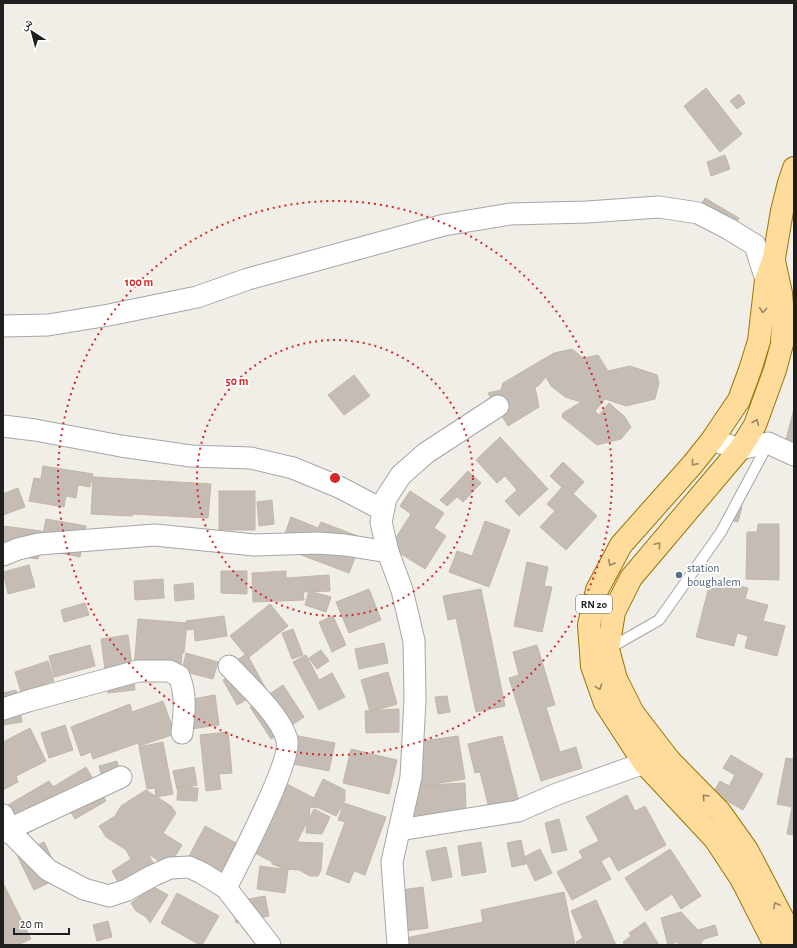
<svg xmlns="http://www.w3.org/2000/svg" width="797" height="948" font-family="'Alegreya Sans','Noto Naskh Arabic',sans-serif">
<rect width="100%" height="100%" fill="#f0eee6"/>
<g fill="#c5bdb5" stroke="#c3b6a7">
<polygon points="706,88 742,134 720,152 684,106"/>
<polygon points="739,94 745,103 737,109 730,101"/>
<polygon points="725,155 730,169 711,176 707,162"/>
<polygon points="705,198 739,218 727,239 692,219"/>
<polygon points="572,349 583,358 598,355 608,371 630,366 657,375 659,383 655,399 626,406 605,399 595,411 599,415 609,403 624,416 631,427 621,439 597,445 562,417 563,413 581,402 565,397 551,386 546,377 538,386 535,387 539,407 508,426 488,393 501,390 503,383 554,353"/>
<polygon points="354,375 370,396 344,415 328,395"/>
<polygon points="794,409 794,446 785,443"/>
<polygon points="500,437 548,489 519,516 505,501 517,490 505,476 497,483 476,460"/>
<polygon points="563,462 584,482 571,496 550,476"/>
<polygon points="43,466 93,474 90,487 78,485 76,498 66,496 64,507 29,501 34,478 41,479"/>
<polygon points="468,471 481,483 463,502 450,490"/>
<polygon points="93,477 211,484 208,518 133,514 132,516 91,514"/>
<polygon points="564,485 597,516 566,550 540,527 555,511 547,504"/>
<polygon points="18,488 25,507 3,515 3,494"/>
<polygon points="450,490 457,497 447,506 440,500"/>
<rect x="219" y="491" width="36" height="39"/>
<polygon points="410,491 444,513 434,528 446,536 425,569 390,547 411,514 400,506"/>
<polygon points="272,500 274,524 259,526 257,502"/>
<polygon points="731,505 742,507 738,522 728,520"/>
<polygon points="291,517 318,528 321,522 363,538 349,573 280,547"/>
<polygon points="46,519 86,526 80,557 40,549"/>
<polygon points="485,521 510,530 489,587 449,572 457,551 472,556"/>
<polygon points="758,524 779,524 779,580 746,579 747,532 757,532"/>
<polygon points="3,526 42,531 38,559 3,554"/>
<polygon points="527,562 548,567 544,586 552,587 542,632 514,626"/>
<polygon points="29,565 35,587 8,594 3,572"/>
<polygon points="221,571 247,571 247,594 221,593"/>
<polygon points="286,571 286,578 329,575 330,591 303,592 304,600 253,602 252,573"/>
<polygon points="163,579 164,598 135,600 134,581"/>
<polygon points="711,579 748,588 745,599 768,605 763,621 785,626 777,656 745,648 748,636 737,633 734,646 696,637"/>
<polygon points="193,583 194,599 175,601 174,585"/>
<polygon points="369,589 381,620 349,633 336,602"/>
<polygon points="481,589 505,706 476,712 456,618 448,620 443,596"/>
<polygon points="309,591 331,597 326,612 305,605"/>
<polygon points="85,603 89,615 64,622 61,610"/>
<polygon points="270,604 288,626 248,658 230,636"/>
<polygon points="224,616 227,636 195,641 194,629 188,630 186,621"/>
<polygon points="333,616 346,645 332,652 319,622"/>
<polygon points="138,619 187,623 184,653 182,653 181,674 134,670"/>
<polygon points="293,629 303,655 292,659 282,633"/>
<polygon points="128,635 135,690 108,693 101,639"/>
<polygon points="384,643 388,663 359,669 355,649"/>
<polygon points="90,645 95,666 54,677 49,656"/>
<polygon points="537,645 555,705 546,707 560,752 576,747 582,768 541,781 509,678 519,675 513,652"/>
<polygon points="321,650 329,661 317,669 309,658"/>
<polygon points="186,653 218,662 213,679 182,671"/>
<polygon points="247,654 266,689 237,705 223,680 229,676 224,667"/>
<polygon points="306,655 319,680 332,673 345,697 319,710 293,662"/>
<polygon points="48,661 54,681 21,692 15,672"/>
<polygon points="388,672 397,704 370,712 361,680"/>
<polygon points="283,685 304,717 271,739 250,707"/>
<polygon points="16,690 22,722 3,725 3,693"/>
<polygon points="215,695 219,725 191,729 187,700"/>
<polygon points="447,696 450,712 438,714 435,697"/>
<polygon points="163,701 175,734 139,746 138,743 93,759 91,752 81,756 71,727 130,704 132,712"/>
<polygon points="399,709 399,732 366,733 365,711"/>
<polygon points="65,725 73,750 49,758 41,733"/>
<polygon points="30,728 46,761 16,776 18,782 3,790 3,742"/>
<polygon points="228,732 232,773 219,774 221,789 206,791 200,735"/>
<polygon points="288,734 335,743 329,771 283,762"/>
<polygon points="458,736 465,779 414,787 408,743"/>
<polygon points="502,736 521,810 489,808 480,772 475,773 468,744"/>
<polygon points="163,742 173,794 156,797 155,788 147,789 139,747"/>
<polygon points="351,749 397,760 389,794 343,783"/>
<polygon points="731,755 763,774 743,810 713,793 720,781 729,786 735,775 723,768"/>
<polygon points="786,758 794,759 794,835 787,834 792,807 777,804"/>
<polygon points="117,761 123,783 105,788 99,766"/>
<polygon points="86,767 106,801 75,819 69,809 10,844 3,808 49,781 53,787"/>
<polygon points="194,767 197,785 177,789 173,771"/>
<polygon points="323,779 345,790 345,800 336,816 319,808 310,807 309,819 314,809 330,817 322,834 306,833 307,822 297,842 323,843 321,870 318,876 310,876 299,870 284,869 272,864 272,862 249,850 283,782 314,798"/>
<polygon points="465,783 466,809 450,810 451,832 409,825 407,786"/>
<polygon points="178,787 198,788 197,801 177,800"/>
<polygon points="146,790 171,806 176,813 163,833 182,845 174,858 164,864 148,854 160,874 152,886 168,895 150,923 146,917 136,911 131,903 147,891 152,884 114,889 118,882 112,871 131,859 126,850 106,837 99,826 115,816 121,806"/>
<polygon points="627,795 635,811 645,806 666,845 618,871 610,856 601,861 611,879 572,900 557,872 583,858 579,851 599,841 586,817"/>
<polygon points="344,803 386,817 365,875 354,871 349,883 326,874 345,822 338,820"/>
<polygon points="559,819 567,850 552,853 545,823"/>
<polygon points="205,826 236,843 218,877 187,860"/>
<polygon points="521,840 526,864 512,867 507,843"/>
<polygon points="44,842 61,877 34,890 17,855"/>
<polygon points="481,842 486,872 462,876 458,846"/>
<polygon points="446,847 452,877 432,881 426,851"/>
<polygon points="540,849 552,873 535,881 524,857"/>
<polygon points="670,849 701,896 681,909 672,894 646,911 625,878"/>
<polygon points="260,866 288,870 285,893 257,889"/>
<polygon points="3,883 31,939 18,945 3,945"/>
<polygon points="423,887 428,928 399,932 394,891"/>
<polygon points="564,892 575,945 403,945 401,939 483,922 481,910"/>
<polygon points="177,893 219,916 202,945 200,945 161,923"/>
<polygon points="265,896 269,916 236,923 232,902"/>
<polygon points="596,900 616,945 577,945 576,942 583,938 571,911"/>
<polygon points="681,912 698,930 715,925 718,935 704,939 701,943 701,945 676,945 680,941 668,945 661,918"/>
<polygon points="108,921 112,937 97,941 93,925"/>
<polygon points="645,922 659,945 625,945 623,942 631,936 629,933"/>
</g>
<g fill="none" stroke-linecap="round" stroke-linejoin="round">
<g stroke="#a6a6a6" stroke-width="12">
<polyline id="lane" points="610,648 659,620 721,532 768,444"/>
</g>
<g stroke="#a6a6a6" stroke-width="23">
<g id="street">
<polyline points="3,326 48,325 109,315 197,297 248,279 444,225 510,214 587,212 659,207 698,213 729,229 755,245 766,280 773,286"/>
<polyline points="3,426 35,430 121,446 191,456 251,458 293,468 339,487 383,510"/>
<polyline points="712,440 740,449 768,443 794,455"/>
<polyline points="3,555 18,549 39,544 155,535 254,545 318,543 345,545 388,552"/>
<path d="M3 709 28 701 138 671H169L179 676C187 696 184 713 182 733"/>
<polyline points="3,815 8,830 48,870 84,889 109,896 127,890 152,876 170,868 189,867 202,873 226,888 270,945"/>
<polyline points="399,830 518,811 557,794 644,763"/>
<polyline points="3,832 121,777"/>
<path d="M226 888C238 864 292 761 287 740 281 716 246 684 229 666"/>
<polyline points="398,945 392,862 411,777 415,699 414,641 402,590 388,552 381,522 386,498 401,475 426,453 498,406"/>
</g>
</g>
<g stroke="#9b7500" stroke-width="24">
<g id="primary">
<polyline points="774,261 781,293 783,316 782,344 775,370 755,425 740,449 631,578 614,612 608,649 616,679 633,713 670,761 720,812 747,850 794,940"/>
<polyline points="775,945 742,880 715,839 644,763 605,703 592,666 589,625 597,590 621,545 692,465 712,440 739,400 750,370 759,341 766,280 774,258 782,211 789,183 794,168"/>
</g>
</g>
<use href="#lane" stroke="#fff" stroke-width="10"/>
<use href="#street" stroke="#fff" stroke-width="21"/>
<use href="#primary" stroke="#ffdc9c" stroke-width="22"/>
</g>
<defs><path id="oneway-chevron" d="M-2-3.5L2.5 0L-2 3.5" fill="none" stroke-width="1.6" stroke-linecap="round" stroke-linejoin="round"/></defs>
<g stroke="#9a8764">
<use href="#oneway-chevron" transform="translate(763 310) rotate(96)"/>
<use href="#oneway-chevron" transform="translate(756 422) rotate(-67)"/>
<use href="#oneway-chevron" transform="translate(694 463) rotate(129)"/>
<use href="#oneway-chevron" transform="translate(658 545) rotate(-50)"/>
<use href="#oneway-chevron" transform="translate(611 563) rotate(119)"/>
<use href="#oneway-chevron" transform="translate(599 687) rotate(70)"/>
<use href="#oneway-chevron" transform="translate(705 797) rotate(-134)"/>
<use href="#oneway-chevron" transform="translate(776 905) rotate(-118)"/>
</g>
<g fill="none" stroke="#d62828" stroke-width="2" stroke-dasharray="2 4">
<circle cx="335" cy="478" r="138"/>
<circle cx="335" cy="478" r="277"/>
</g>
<circle fill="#5c6f8a" stroke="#fff" stroke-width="1.5" cx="679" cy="575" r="4"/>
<g text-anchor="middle" stroke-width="3.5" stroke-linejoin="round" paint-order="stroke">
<rect fill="#fff" stroke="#626262" stroke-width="1" x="576" y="595" width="36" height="18" rx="3"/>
<g font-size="11" font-weight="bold" fill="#1f1f1f">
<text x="594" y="608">RN 20</text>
</g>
<g font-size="12" fill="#4e5e75" stroke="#fff" text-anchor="start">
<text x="687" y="572">station<tspan x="687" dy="14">boughalem</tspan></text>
</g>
</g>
<circle cx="335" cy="478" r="6" fill="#d62828" stroke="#fff" stroke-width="2"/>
<g font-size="12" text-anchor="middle" font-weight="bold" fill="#d62828" stroke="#fff" stroke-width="3.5" stroke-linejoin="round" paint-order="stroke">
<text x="139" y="286">100 m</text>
<text x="237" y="385">50 m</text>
</g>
<rect width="797" height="948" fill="none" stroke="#1f1f1f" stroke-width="8"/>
<g transform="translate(32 32) rotate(324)" stroke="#ffffff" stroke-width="3" paint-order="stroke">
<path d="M0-3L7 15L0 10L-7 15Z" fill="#1f1f1f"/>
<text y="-6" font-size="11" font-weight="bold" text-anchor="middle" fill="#1f1f1f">ش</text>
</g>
<path d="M14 928v6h55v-6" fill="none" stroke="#1f1f1f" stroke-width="2"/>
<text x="20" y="928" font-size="12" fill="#1f1f1f" stroke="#ffffff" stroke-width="3" paint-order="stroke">20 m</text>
</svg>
